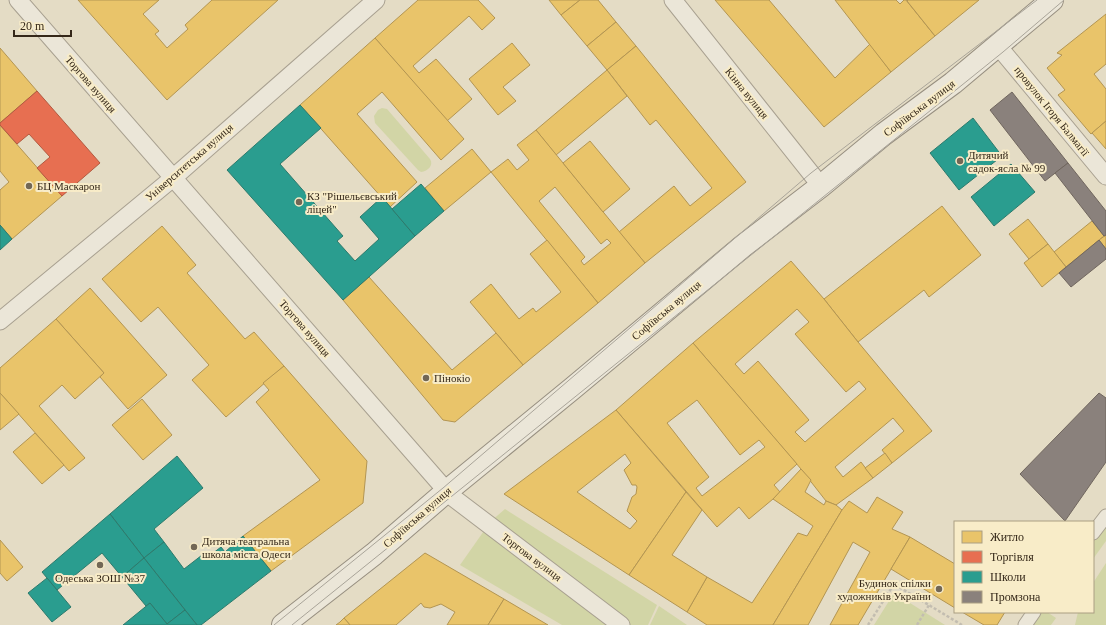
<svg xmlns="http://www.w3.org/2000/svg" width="1106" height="625" font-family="'Times New Roman',serif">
<rect width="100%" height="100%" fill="#e4dcc5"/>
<g fill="#d2d5a6">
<path d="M382 108 387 109 430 159C434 165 428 171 421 172L418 170 375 123 374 116 378 110Z"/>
<polygon points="505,509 657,605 648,625 623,625 490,522"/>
<polygon points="1106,521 1106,541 1093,559 1093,539"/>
<polygon points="486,528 613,625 562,625 460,565"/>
<polygon points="1106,563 1106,625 1075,625 1078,612 1093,612 1093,583"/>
<polygon points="894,593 945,625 874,625"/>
<polygon points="659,606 687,625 650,625"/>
<polygon points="1042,612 1047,612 1056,618 1051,625 1032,625"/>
</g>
<g fill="#e9c46a" stroke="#b39552" fill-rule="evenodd">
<polygon points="78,0 159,0 143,14 159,31 155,34 167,48 188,29 185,25 212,0 278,0 167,100"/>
<polygon points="418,0 478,0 495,18 482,30 469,16 413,66 419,73 436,59 472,99 447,121 375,38"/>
<polygon points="549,0 580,0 561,15"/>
<polygon points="580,0 598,0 616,22 587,46 561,15"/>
<polygon points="715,0 769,0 835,78 870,44 891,72 824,127"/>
<polygon points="835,0 896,0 900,4 904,0 906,0 935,36 891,72"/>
<polygon points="908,0 979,0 935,36 907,1"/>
<polygon points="1106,14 1106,64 1094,74 1106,89 1106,121 1091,134 1058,95 1065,90 1047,68 1062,55 1057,53"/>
<polygon points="616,22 636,46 607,70 587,46"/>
<polygon points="375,38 464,139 441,160 382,92 357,114 417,182 390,207 300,105"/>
<polygon points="512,43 530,65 503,87 516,101 498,115 469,79"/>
<polygon points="636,46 746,182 645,263 619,232 674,186 690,206 712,188 656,120 650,125 607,70"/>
<polygon points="0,48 37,91 0,123"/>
<polygon points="607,70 627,96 556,155 536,130"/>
<polygon points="1106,121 1106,149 1092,133"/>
<polygon points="0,125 62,196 12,239 0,225 0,190 9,182 0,171"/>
<path d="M536 130 645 263 598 303 491 172 508 159 517 170 529 160 517 145ZM555 187 601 244 607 239 611 243 584 265 581 261 585 257 539 201Z"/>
<polygon points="590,141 630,189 603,212 563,163"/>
<polygon points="472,149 491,172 444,211 425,188"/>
<polygon points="942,206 981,255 929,297 924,290 858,342 824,299"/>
<polygon points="1028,219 1048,244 1029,259 1009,234"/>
<polygon points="1092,221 1104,236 1066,267 1054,252"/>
<polygon points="162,226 196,265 187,273 245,339 254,332 284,366 226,417 192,380 209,365 158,307 141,322 102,279"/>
<polygon points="1106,235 1106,249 1099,240"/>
<polygon points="547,240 598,303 523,365 470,302 491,284 519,319 533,308 536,312 561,292 530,254"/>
<polygon points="1048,244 1066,267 1042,287 1024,263"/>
<path d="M791 261 824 299 858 342 932 431 892 463 882 450 904 431 893 418 835 467 843 477 861 462 873 478 836 505 826 501 801 469 693 343ZM797 309 809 322 795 334 846 392 859 381 866 389 805 442 795 432 809 420 758 361 744 374 735 364Z"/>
<polygon points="369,277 452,370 496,333 523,365 455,422 443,420 343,300"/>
<polygon points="90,288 167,375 128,409 100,377 104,373 56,319"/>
<polygon points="56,319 104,373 75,399 62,385 39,406 85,458 69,471 0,393 0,368"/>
<path d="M693 343 797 464 774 485 780 492 773 499 749 519 739 507 717 527 616 410ZM697 400 740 455 759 440 765 447 702 496 696 488 709 477 667 423Z"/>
<polygon points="284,366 367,461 363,503 271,571 243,536 320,480 256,402 269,390 263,383"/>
<polygon points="0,393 19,414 0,430"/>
<polygon points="142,399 172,435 143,460 112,425"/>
<path d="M616 410 686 492 629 575 504 494ZM625 454 631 463 624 470 632 485H636L637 487 636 494 632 497 627 511 637 521 630 529 577 492Z"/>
<polygon points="35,433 64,465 42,484 13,452"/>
<polygon points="885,453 892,463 873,478 865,468"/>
<polygon points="801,469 811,480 805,492 824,505 826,501 836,505 842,510 773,625 707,625 687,612 707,577 752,603 798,533 807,536 813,526 773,499"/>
<polygon points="686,492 702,510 672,555 707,577 687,612 629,575"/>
<polygon points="877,497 903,512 892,529 910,537 858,625 830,625 870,552 853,542 808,625 773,625 842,510 849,501 867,513"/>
<polygon points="910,537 955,564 955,608 891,569"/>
<polygon points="0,540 23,567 7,581 0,573"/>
<polygon points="425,553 504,599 488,625 447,625 455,612 441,604 430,608 424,607 421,603 396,625 350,625 344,618"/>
<polygon points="504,599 548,625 488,625"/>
<polygon points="962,612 1005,612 997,625 984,625"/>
<polygon points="344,618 350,625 336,625 340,622"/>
</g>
<polygon fill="#e76f51" stroke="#b25a40" points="37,91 100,163 62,196 37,168 50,157 29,134 17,144 0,125 0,123"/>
<g fill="#2a9d8f" stroke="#2d7a6c">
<polygon points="300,105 321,128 280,164 343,236 337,241 355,261 379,239 360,217 382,197 415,236 343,300 227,170"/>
<polygon points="973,118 1002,156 959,190 930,153"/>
<polygon points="1011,164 1035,192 994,226 971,197"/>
<polygon points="421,184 444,211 415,236 392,209"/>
<polygon points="0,225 12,239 0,250"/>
<polygon points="177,456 203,488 154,529 164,542 144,558 110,514"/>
<polygon points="110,514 144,558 122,577 102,553 57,590 42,572"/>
<polygon points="243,536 271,571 201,625 197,625 144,558 164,542 184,569 206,552 208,557 221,547 225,552"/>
<polygon points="144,558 185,610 167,624 150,603 146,606 122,577"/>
<polygon points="47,578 71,607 52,622 28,593"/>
<polygon points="150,603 167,624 185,610 197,625 123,625"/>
</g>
<g fill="#8a817c" stroke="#70665e">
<polygon points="1012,92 1068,163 1045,181 990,110"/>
<polygon points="1068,163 1106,211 1106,235 1104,236 1055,173"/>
<polygon points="1099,240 1106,249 1106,259 1071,287 1059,273"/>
<polygon points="1099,393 1106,398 1106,462 1065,521 1020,474"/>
</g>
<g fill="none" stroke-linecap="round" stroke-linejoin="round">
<g stroke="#a8a090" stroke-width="15">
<g id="pedestrian">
<polyline points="1093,533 1106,516"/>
<polyline points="1025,625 1034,612"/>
</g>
</g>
<g stroke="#a8a090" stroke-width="19">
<g id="minor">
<polyline points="18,0 451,496 621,625"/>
<polyline points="673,0 821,186"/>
<polyline points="999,44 1003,52 1106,176"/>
<polyline points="0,321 173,178 376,0"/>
</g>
</g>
<g stroke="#978f80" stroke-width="24">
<polyline id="secondary" points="283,625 374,554 447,491 573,388 743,246 821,186 884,134 953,83 1052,0"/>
</g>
<g stroke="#c3bdb0" stroke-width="2.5" stroke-dasharray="3 2" stroke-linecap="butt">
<polyline points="868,625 894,584 962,625"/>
<polyline points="917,625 929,605"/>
</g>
<use href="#pedestrian" stroke="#ebe6d8" stroke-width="13"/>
<use href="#minor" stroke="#ebe6d8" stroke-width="17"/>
<use href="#secondary" stroke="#ebe6d8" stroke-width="22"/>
<g stroke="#a9a499" stroke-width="1">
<polyline points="274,625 443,488 811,173 1037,0"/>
<polyline points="292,625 1003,52 1064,0"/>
</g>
</g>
<g fill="#726755" stroke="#f8ecc8" stroke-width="1.5">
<circle cx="960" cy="161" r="4"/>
<circle cx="29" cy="186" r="4"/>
<circle cx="299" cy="202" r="4"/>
<circle cx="426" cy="378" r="4"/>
<circle cx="194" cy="547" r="4"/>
<circle cx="100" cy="565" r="4"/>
<circle cx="939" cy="589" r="4"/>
</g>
<g text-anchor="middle" stroke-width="4" stroke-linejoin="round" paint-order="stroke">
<g font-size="11" fill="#352819" stroke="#f8ecc8">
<text transform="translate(91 84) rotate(49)" y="4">Торгова вулиця</text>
<text transform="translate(747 93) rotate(51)" y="4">Кінна вулиця</text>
<text transform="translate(919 108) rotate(-37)" y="4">Софіївська вулиця</text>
<text transform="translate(1052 111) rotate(51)" y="4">провулок Ігоря Балмагії</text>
<text transform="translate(189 162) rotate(-41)" y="4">Університетська вулиця</text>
<text transform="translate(666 310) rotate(-40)" y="4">Софіївська вулиця</text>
<text transform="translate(305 328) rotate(49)" y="4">Торгова вулиця</text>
<text transform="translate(417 517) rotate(-41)" y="4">Софіївська вулиця</text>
<text transform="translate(532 557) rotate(37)" y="4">Торгова вулиця</text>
</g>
<g font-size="11" fill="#352819" stroke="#f8ecc8" text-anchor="start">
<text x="968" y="159">Дитячий<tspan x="968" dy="13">садок-ясла № 99</tspan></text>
<text x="37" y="190">БЦ Маскарон</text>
<text x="307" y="200">КЗ "Рішельєвський<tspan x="307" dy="13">ліцей"</tspan></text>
<text x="434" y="382">Пінокіо</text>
<text x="202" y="545">Дитяча театральна<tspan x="202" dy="13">школа міста Одеси</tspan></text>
<text x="100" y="582" text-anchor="middle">Одеська ЗОШ №37</text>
<text x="931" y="587" text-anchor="end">Будинок спілки<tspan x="931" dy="13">художників України</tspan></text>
</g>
</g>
<rect x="954" y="521" width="140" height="92" fill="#f8ecc8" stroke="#aa9e82"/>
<rect x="962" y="531" width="20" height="12" fill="#e9c46a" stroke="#aa9e82"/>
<text x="990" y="541" font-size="12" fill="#352819">Житло</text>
<rect x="962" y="551" width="20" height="12" fill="#e76f51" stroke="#aa9e82"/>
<text x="990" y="561" font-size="12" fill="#352819">Торгівля</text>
<rect x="962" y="571" width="20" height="12" fill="#2a9d8f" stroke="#aa9e82"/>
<text x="990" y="581" font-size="12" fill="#352819">Школи</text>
<rect x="962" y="591" width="20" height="12" fill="#8a817c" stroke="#aa9e82"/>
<text x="990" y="601" font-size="12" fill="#352819">Промзона</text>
<path d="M14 30v6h57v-6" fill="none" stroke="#352819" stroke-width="2"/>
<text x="20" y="30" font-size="12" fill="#352819" stroke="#f8ecc8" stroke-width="3" paint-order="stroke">20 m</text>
</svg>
